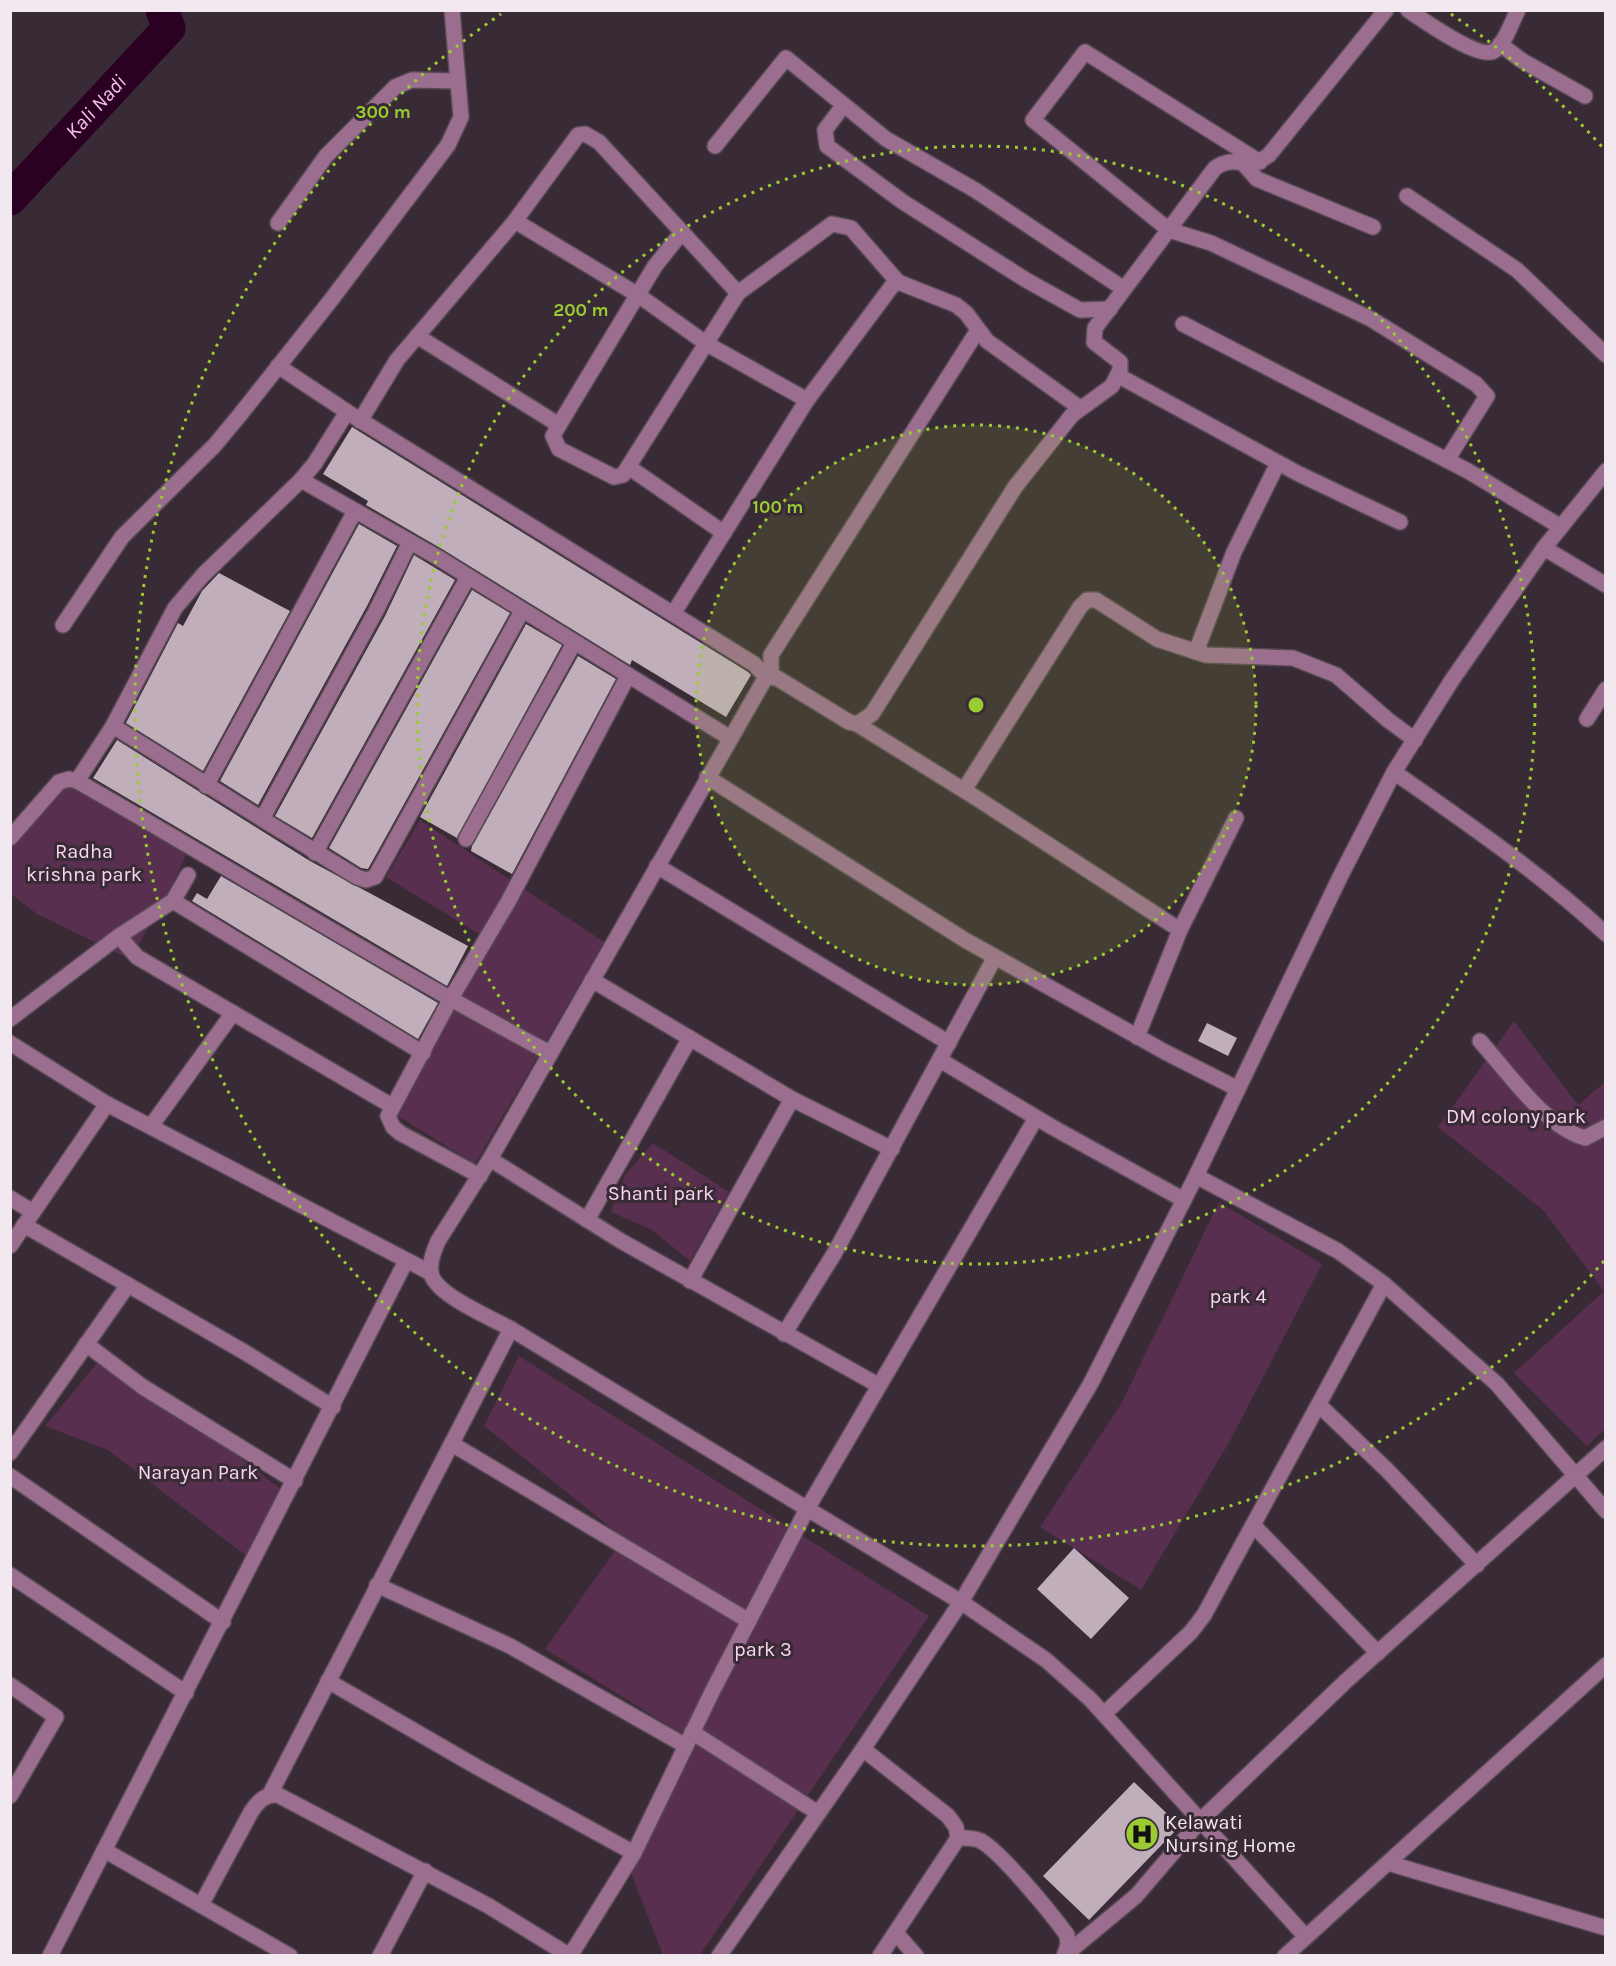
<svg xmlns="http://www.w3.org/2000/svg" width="1616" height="1966" font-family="Karla,sans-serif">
<rect width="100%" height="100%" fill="#392b35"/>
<g fill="#582f4e">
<polygon points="77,781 187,852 171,888 130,959 37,914 11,894 10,839 51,796"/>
<polygon points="420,820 604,942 475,1164 395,1114 492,942 386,877"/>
<polygon points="1514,1021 1578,1105 1605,1082 1605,1429 1587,1446 1514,1373 1604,1291 1543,1210 1438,1127"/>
<polygon points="653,1143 729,1192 690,1261 652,1230 611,1212 625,1175"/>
<polygon points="1219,1202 1322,1264 1231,1439 1141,1590 1040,1527 1121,1404"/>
<polygon points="519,1356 929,1616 700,1955 663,1955 629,1868 684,1735 545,1649 624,1538 484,1426"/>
<polygon points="99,1361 205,1430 288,1495 249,1558 108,1450 45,1426"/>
</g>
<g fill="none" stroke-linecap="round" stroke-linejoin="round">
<path stroke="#2a0123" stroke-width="33" id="s1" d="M10 199 169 28 162 10"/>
</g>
<g fill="#c0aebb">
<polygon points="352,427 748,672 751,675 726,717 632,660 630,665 442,549 366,505 368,501 323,474"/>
<polygon points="359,524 397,546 367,606 258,805 220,781"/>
<polygon points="414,555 455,580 312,838 275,816 385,616"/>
<polygon points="219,573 290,611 203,771 126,723 178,623 183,626 202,591"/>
<polygon points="472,590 510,613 368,869 361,868 329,848"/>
<polygon points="526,624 562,645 457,838 420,817"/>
<polygon points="578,656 616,679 512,874 471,851 472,846"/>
<polygon points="117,740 310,861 468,946 447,986 93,778"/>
<polygon points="221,876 438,1003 418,1039 192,901 197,893 207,899"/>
<polygon points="1207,1023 1237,1038 1228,1056 1198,1041"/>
<polygon points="1074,1548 1129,1598 1091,1639 1037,1589"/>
<polygon points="1134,1782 1180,1826 1089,1920 1043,1876"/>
</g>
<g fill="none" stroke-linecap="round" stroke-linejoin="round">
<g stroke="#574953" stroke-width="18">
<g id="minor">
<path d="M1408 10C1423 20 1479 60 1494 51 1505 44 1512 21 1518 10"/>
<polyline points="1500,44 1521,60 1585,96"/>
<polyline points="843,106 825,130 827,146 903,202 1026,280 1080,310 1110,309"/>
<polyline points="715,146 786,58 886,139 975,190 1124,289"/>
<polyline points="1260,162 1085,52 1033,120 1169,230 1211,243 1371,319 1476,384 1487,396 1447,460"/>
<polyline points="1243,163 1257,179 1373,227"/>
<polyline points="1407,196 1517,270 1606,355"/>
<polyline points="515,221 638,295 707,344 807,400"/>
<polyline points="278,223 326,156 395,87 412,80 458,81"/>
<polyline points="682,232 655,266 559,425 553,436 559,449 614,477 623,475 738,293"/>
<polyline points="1183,324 1468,471 1561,527"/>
<polyline points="417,336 559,425"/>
<polyline points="278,366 355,417 754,664 766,677"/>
<polyline points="1117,378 1119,376 1299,474 1400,522"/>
<polyline points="360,421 397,360 515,221 578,135 585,134 599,142 738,293 832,224 851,228 898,282"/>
<polyline points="629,470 633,470 724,533"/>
<polyline points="301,480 437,557 730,738"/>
<polyline points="410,542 376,611 262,819 357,877 366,880 375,877 522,611"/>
<polyline points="1544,548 1606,585"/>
<polyline points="673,614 807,400 892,286 898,282 956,305 966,313 987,341 1080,408"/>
<polyline points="63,625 122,537 214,446 239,416 331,300 448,145 461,117 452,10"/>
<polyline points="1196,652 1234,552 1278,463"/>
<polyline points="771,676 771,655 978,330"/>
<polyline points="1587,719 1606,689"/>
<path d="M857 724 872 714 1015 487 1072 415 1112 386 1120 370V362L1094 342 1095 328 1215 168C1236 153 1246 172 1269 155L1386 10"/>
<polyline points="113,726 262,819"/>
<path d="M1394 772C1467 823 1540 873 1606 934"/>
<polyline points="707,777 965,940 1165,1052 1238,1089"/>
<path d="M77 781C235 871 389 968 550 1053"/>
<polyline points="206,786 355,511"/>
<polyline points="964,790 1080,607 1087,600 1096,600 1157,639 1206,655 1293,658 1336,675 1388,720 1415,740"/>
<polyline points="10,838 59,782 69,779 77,781 113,726 175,608 203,575 301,480 315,463 347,412"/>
<polyline points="466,839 574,643"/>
<polyline points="315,853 468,577"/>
<polyline points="657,866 949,1043"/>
<polyline points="173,901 423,1053"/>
<path d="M1180 930 978 799 857 724 849 722 777 678 766 677 490 1159 438 1241C434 1251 429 1262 431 1273 435 1295 492 1318 511 1329L961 1602 1046 1660 1090 1699 1306 1937"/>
<polyline points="119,936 137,957 392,1106"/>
<polyline points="592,980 792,1099 892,1149"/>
<polyline points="10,1019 119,936 173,901 188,875"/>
<polyline points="1137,1037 1180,930 1236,818"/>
<path d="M1480 1041C1507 1071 1545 1127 1585 1138L1606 1127"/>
<polyline points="10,1043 107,1104 431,1273"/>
<polyline points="940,1060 1052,1127 1184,1200"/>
<polyline points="151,1126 233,1013"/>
<polyline points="490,1159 621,1241 878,1385"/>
<polyline points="480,1176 400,1133 393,1127 388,1116 450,1000 508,902 628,676"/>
<polyline points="1196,1176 1338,1251 1384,1284 1497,1384 1606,1511"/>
<polyline points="10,1198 33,1212"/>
<polyline points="587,1220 690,1038"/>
<polyline points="24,1225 246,1353 333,1407"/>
<polyline points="10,1246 107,1104"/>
<polyline points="690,1281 792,1099"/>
<polyline points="784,1334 834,1254 995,957"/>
<polyline points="86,1344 143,1387 295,1481"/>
<polyline points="1319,1405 1388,1471 1477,1565"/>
<polyline points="452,1444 749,1621"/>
<polyline points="10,1453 128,1285"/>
<polyline points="10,1476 223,1622"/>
<polyline points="1254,1526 1378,1653"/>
<polyline points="10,1575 186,1693"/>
<polyline points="377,1585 510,1646 686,1746"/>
<polyline points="328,1681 477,1767 634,1853"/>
<polyline points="10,1685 56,1717 10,1796"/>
<polyline points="1104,1714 1191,1632 1204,1615 1384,1284"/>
<polyline points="692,1732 818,1813"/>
<polyline points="863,1749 948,1816 956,1827 958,1838 880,1956"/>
<polyline points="270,1794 511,1329"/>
<path d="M958 1838C966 1838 973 1837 981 1841 1002 1853 1051 1913 1067 1935L1068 1945 1064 1956"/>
<polyline points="104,1850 290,1956"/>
<polyline points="1388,1863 1606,1928"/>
<path d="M201 1905 251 1812C258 1802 264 1794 278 1795L487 1905 570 1956"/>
<polyline points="896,1933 916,1956"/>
<polyline points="1065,1955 1136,1896 1201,1820 1346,1681 1606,1448"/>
<polyline points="50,1956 406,1261"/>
<polyline points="380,1956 425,1871"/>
<polyline points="570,1956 634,1853 713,1690 807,1509 1036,1118"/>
<polyline points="719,1956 863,1749 961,1602 1091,1383 1196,1176 1341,875 1394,772 1452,680 1544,548 1606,471"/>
<polyline points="1285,1956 1606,1665"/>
</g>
</g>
<use href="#minor" stroke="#9b6e90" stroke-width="15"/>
</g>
<circle cx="976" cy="705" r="280" fill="#9bcb33" fill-opacity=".12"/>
<g fill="none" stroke="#9bcb33" stroke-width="3" stroke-dasharray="3 6">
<circle cx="976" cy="705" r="280"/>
<circle cx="976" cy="705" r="559"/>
<path d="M1604 1261A839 839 0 1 1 501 14M1451 14A839 839 0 0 1 1604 149"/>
</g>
<defs>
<g id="hospital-disc" transform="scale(1.725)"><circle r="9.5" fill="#9bcb33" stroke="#392b35"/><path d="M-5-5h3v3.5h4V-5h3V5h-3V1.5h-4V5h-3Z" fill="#111"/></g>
</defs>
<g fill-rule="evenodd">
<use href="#hospital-disc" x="1142" y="1834"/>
</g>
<g text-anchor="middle" stroke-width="6" stroke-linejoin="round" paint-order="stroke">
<g font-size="20" fill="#fad5f0" stroke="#392b35">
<text x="84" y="858">Radha<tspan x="84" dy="23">krishna park</tspan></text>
<text x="1516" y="1123">DM colony park</text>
<text x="661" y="1200">Shanti park</text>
<text x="1238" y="1303">park 4</text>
<text x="198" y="1479">Narayan Park</text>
<text x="763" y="1656">park 3</text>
</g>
<g font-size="20" fill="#f2e8ef" stroke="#392b35" text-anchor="start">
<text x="1165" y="1829">Kelawati<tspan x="1165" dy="23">Nursing Home</tspan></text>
</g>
<g font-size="21" font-style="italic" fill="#f6c0e8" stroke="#392b35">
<text dy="7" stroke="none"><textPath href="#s1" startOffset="126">Kali Nadi</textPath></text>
</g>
</g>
<circle cx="976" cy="705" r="9" fill="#9bcb33" stroke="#392b35" stroke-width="3"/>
<g font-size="18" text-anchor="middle" font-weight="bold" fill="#9bcb33" stroke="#392b35" stroke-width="6" stroke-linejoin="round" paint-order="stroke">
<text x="383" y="118">300 m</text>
<text x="581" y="316">200 m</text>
<text x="778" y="513">100 m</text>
</g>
<rect width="1616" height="1966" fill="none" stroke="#f2e8ef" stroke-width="24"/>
</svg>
